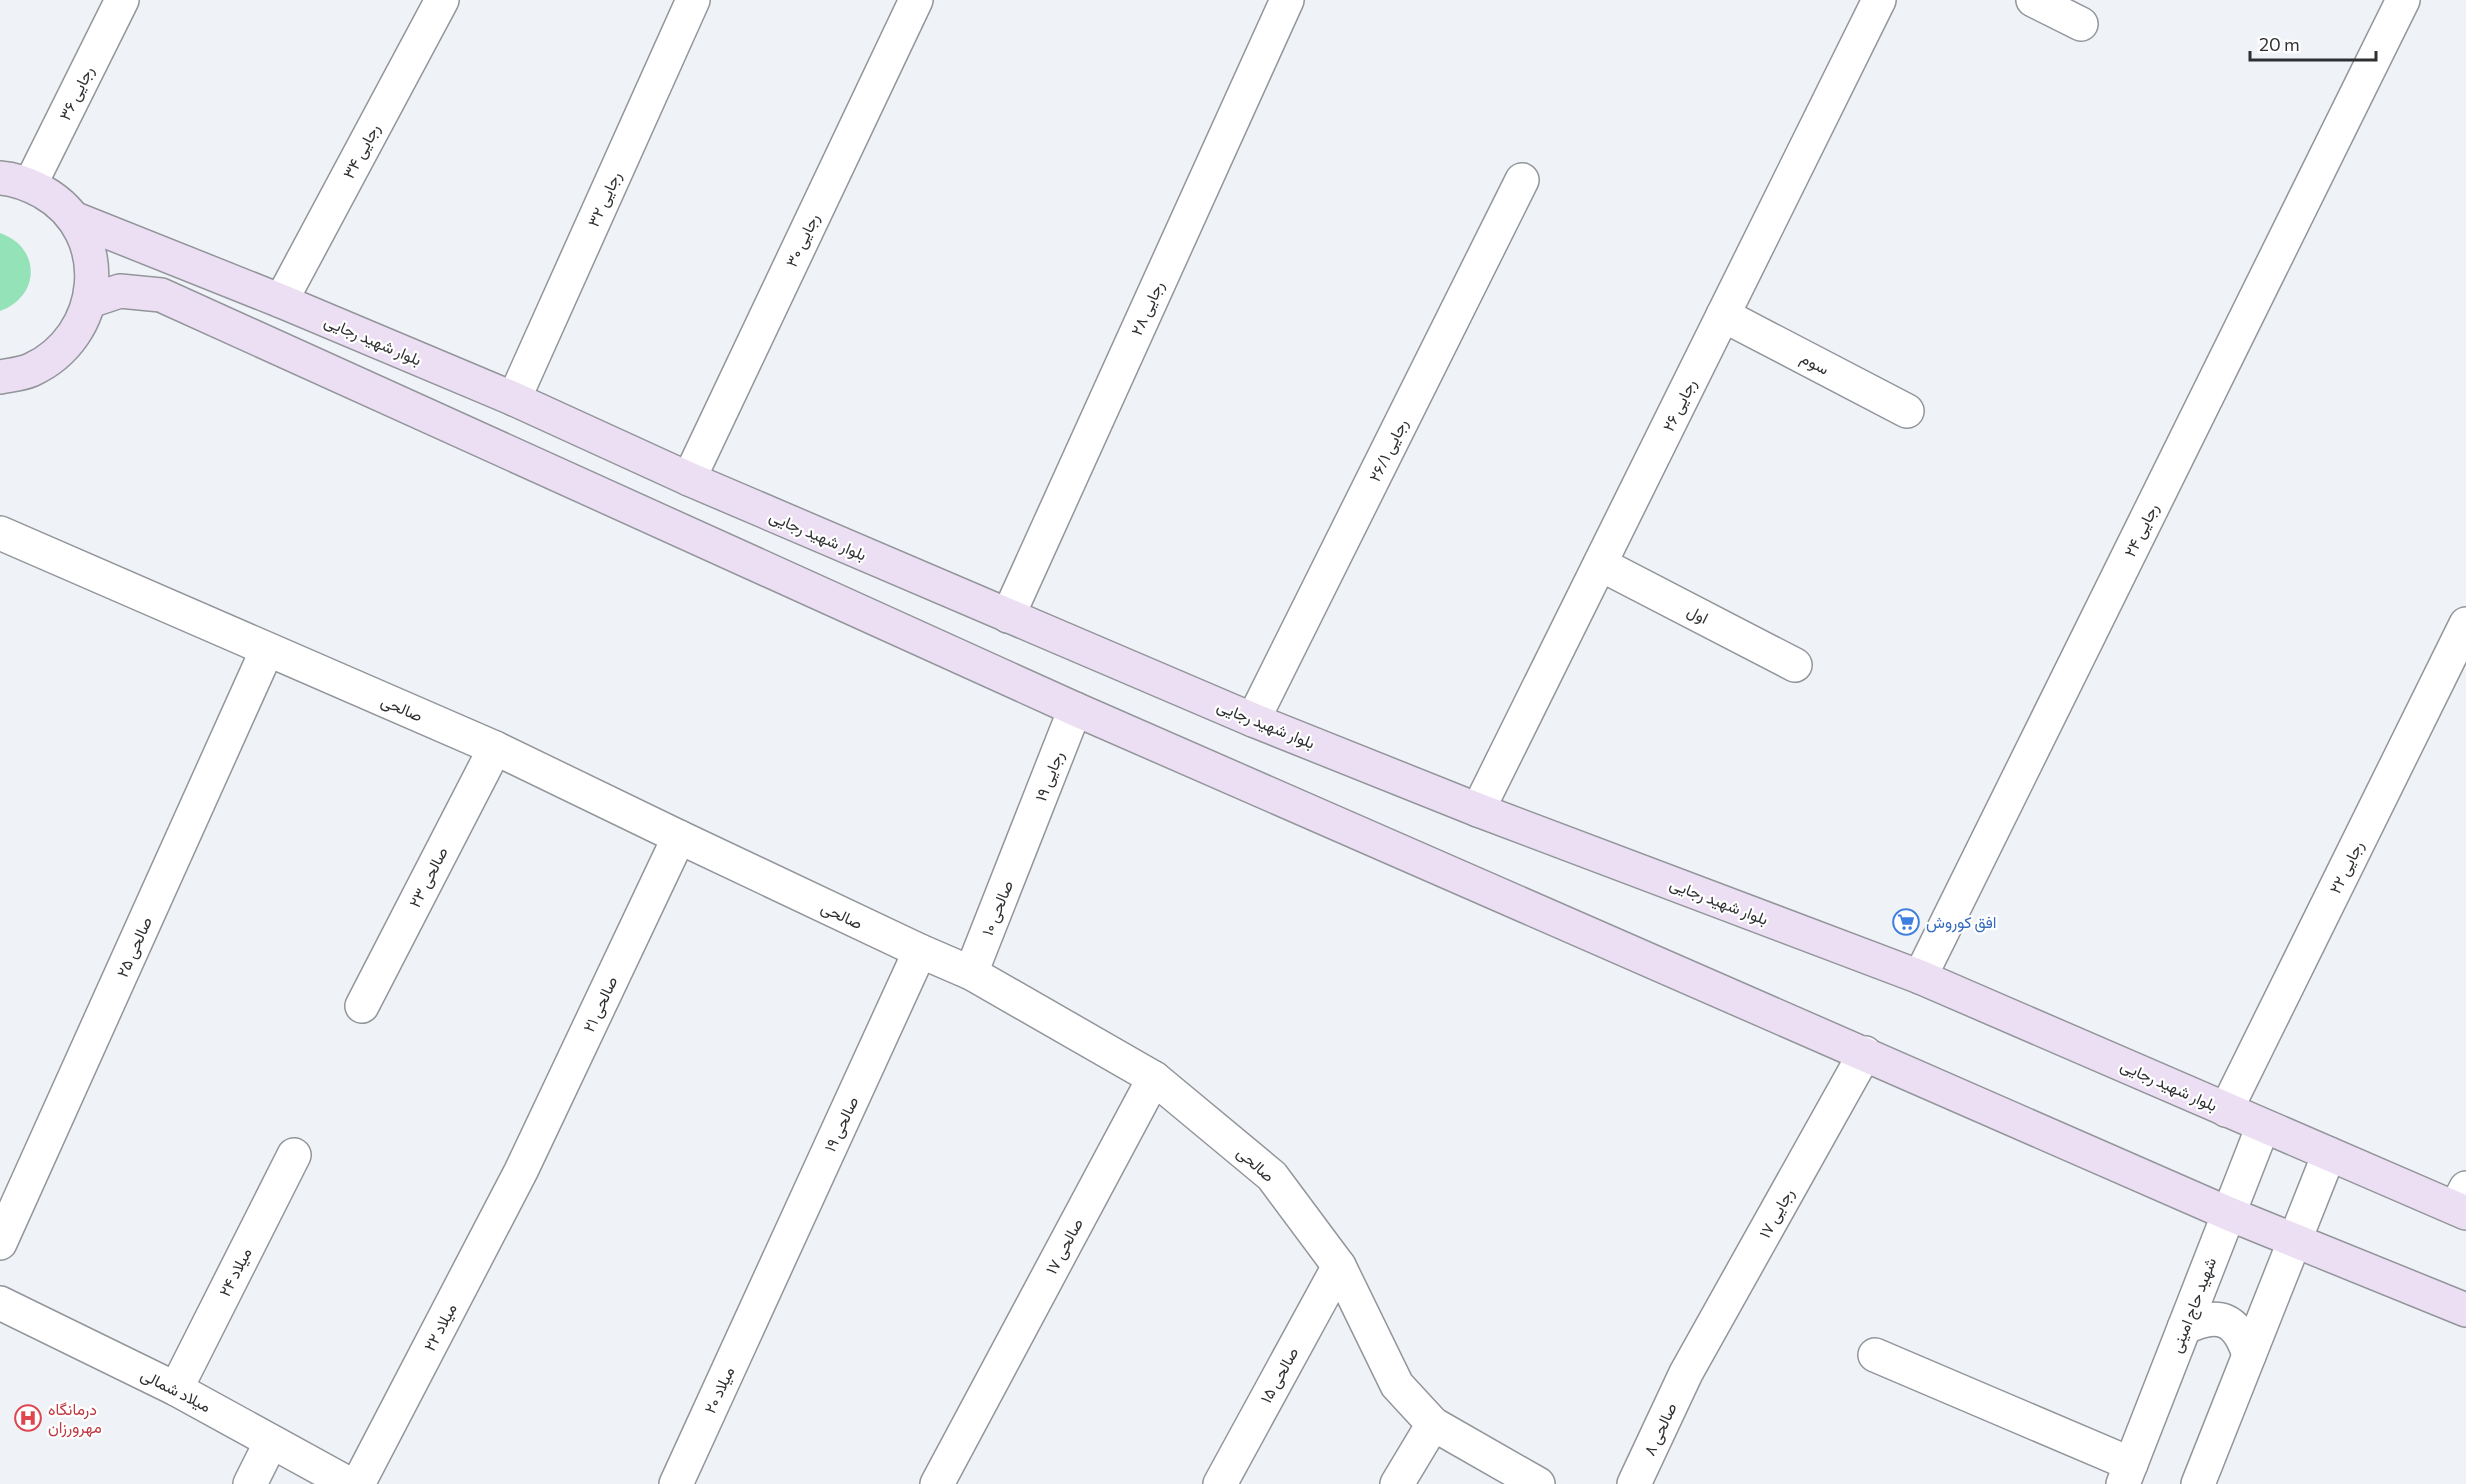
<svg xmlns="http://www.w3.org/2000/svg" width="2466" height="1484" font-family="Commissioner,Vazirmatn,sans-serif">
<rect width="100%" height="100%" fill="#eff3f8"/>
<path fill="#94e2b8" d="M0 233C41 247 41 296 0 311Z"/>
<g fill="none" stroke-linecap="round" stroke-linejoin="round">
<g stroke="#92959a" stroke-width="36">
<g id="minor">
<polyline points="2033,0 2081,24"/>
<polyline points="30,185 122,0"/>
<polyline points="281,301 442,0"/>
<polyline points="1723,315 1907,411"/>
<polyline points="514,399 693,0"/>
<polyline points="689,479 916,0"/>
<polyline points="0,533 495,748 679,837 920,951 971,973 1154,1078 1272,1176 1339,1266 1397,1385 1433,1424 1538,1484"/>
<polyline points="1600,564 1795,665"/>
<polyline points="1008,616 1287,0"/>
<polyline points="1253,720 1522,180"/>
<polyline points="1478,810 1879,0"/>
<polyline points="971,973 1075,709"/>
<polyline points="1920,977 2403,0"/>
<polyline points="362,1006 495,748"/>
<polyline points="2226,1110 2466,624"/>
<polyline points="2456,1208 2466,1188"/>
<polyline points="0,1243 267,650"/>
<polyline points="0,1303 176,1389 349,1484"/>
<polyline points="1875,1355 2131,1464"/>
<polyline points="176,1389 294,1155"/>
<polyline points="250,1484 271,1442"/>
<polyline points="358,1484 521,1171 679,837"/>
<polyline points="676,1484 920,951"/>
<polyline points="937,1484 1154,1078"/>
<polyline points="1220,1484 1339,1266"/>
<polyline points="1397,1484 1433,1424"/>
<polyline points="1634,1484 1686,1373 1865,1053"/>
</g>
</g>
<g stroke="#92959a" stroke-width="36">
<g id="tertiary">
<path d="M2184 1328C2219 1311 2237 1318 2249 1355"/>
<polyline points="2123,1484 2263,1126"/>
<polyline points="2198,1484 2329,1154"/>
</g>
</g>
<g stroke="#92959a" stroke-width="36">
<g id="secondary">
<path d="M0 178C15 179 30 185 43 192 115 233 104 337 31 370 22 374 10 375 0 377"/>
<polyline points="73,218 281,301 514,399 689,479 1253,720 1478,810 1920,977 2466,1213"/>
<polyline points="90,301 120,291 161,295 1075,709 2227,1213 2466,1310"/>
</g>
</g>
<use href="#minor" stroke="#fff" stroke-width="33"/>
<use href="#tertiary" stroke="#fff" stroke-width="33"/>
<use href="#secondary" stroke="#ecdff4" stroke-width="33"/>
</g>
<defs>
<g id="supermarket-ring" transform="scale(1.35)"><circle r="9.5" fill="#fff" stroke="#3f7fe0" stroke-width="1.5"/><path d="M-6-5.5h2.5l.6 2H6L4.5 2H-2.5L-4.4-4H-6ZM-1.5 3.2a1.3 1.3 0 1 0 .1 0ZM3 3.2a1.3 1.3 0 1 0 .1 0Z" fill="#3f7fe0"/></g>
<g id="hospital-ring" transform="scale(1.35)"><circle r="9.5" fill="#fff" stroke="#e0444e" stroke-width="1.5"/><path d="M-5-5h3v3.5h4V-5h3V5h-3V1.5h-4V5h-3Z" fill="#e0444e"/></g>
</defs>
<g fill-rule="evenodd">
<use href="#supermarket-ring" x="1906" y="922"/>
<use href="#hospital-ring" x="28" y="1418"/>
</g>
<g text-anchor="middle" stroke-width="4.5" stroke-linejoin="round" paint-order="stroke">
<g font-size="16" fill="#2f3032" stroke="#fff">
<text transform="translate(76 93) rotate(-64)" y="6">رجایی ۳۶</text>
<text transform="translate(361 151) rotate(-62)" y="6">رجایی ۳۴</text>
<text transform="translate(604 199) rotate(-66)" y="6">رجایی ۳۲</text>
<text transform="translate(802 240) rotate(-65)" y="6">رجایی ۳۰</text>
<text transform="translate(1147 308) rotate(-66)" y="6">رجایی ۲۸</text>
<text transform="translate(373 340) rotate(23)" y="6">بلوار شهید رجایی</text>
<text transform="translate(1815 363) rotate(28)" y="6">سوم</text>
<text transform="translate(1679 405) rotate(-64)" y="6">رجایی ۲۶</text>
<text transform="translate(1388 450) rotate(-64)" y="6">رجایی ۲۶/۱</text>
<text transform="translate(2141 530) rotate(-64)" y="6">رجایی ۲۴</text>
<text transform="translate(818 535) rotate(23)" y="6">بلوار شهید رجایی</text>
<text transform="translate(1698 614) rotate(27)" y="6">اول</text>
<text transform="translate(402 708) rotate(23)" y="6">صالحی</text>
<text transform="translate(1266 724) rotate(22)" y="6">بلوار شهید رجایی</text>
<text transform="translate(1049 776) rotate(-69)" y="6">رجایی ۱۹</text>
<text transform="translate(2346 867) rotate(-64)" y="6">رجایی ۲۲</text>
<text transform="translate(428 877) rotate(-63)" y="6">صالحی ۲۳</text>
<text transform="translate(1719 901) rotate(21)" y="6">بلوار شهید رجایی</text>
<text transform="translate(997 908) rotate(-68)" y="6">صالحی ۱۰</text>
<text transform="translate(842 915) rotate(25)" y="6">صالحی</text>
<text transform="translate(134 947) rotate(-66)" y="6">صالحی ۲۵</text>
<text transform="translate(600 1004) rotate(-65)" y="6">صالحی ۲۱</text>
<text transform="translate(2169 1085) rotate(24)" y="6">بلوار شهید رجایی</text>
<text transform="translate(841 1124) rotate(-65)" y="6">صالحی ۱۹</text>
<text transform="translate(1256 1164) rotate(42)" y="6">صالحی</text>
<text transform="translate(1776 1213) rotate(-61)" y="6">رجایی ۱۷</text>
<text transform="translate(1064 1246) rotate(-62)" y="6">صالحی ۱۷</text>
<text transform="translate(235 1272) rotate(-63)" y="6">میلاد ۲۴</text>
<text transform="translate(2193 1305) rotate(-69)" y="6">شهید حاج امینی</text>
<text transform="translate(440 1327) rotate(-62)" y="6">میلاد ۲۲</text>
<text transform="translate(1279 1375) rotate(-61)" y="6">صالحی ۱۵</text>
<text transform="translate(176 1390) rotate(27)" y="6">میلاد شمالی</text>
<text transform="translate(719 1390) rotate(-65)" y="6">میلاد ۲۰</text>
<text transform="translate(1660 1429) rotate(-65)" y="6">صالحی ۸</text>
</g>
<g font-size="16" fill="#366cbe" stroke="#fff" text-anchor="start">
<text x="1926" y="928">افق کوروش</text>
</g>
<g font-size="16" fill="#be3a42" stroke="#fff" text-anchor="start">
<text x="48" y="1415">درمانگاه<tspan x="48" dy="18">مهرورزان</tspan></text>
</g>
</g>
<path d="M2250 51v9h126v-9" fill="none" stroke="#2f3032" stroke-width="3"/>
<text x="2259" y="51" font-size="18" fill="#2f3032" stroke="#ffffff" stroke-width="4.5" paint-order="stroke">20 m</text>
</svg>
